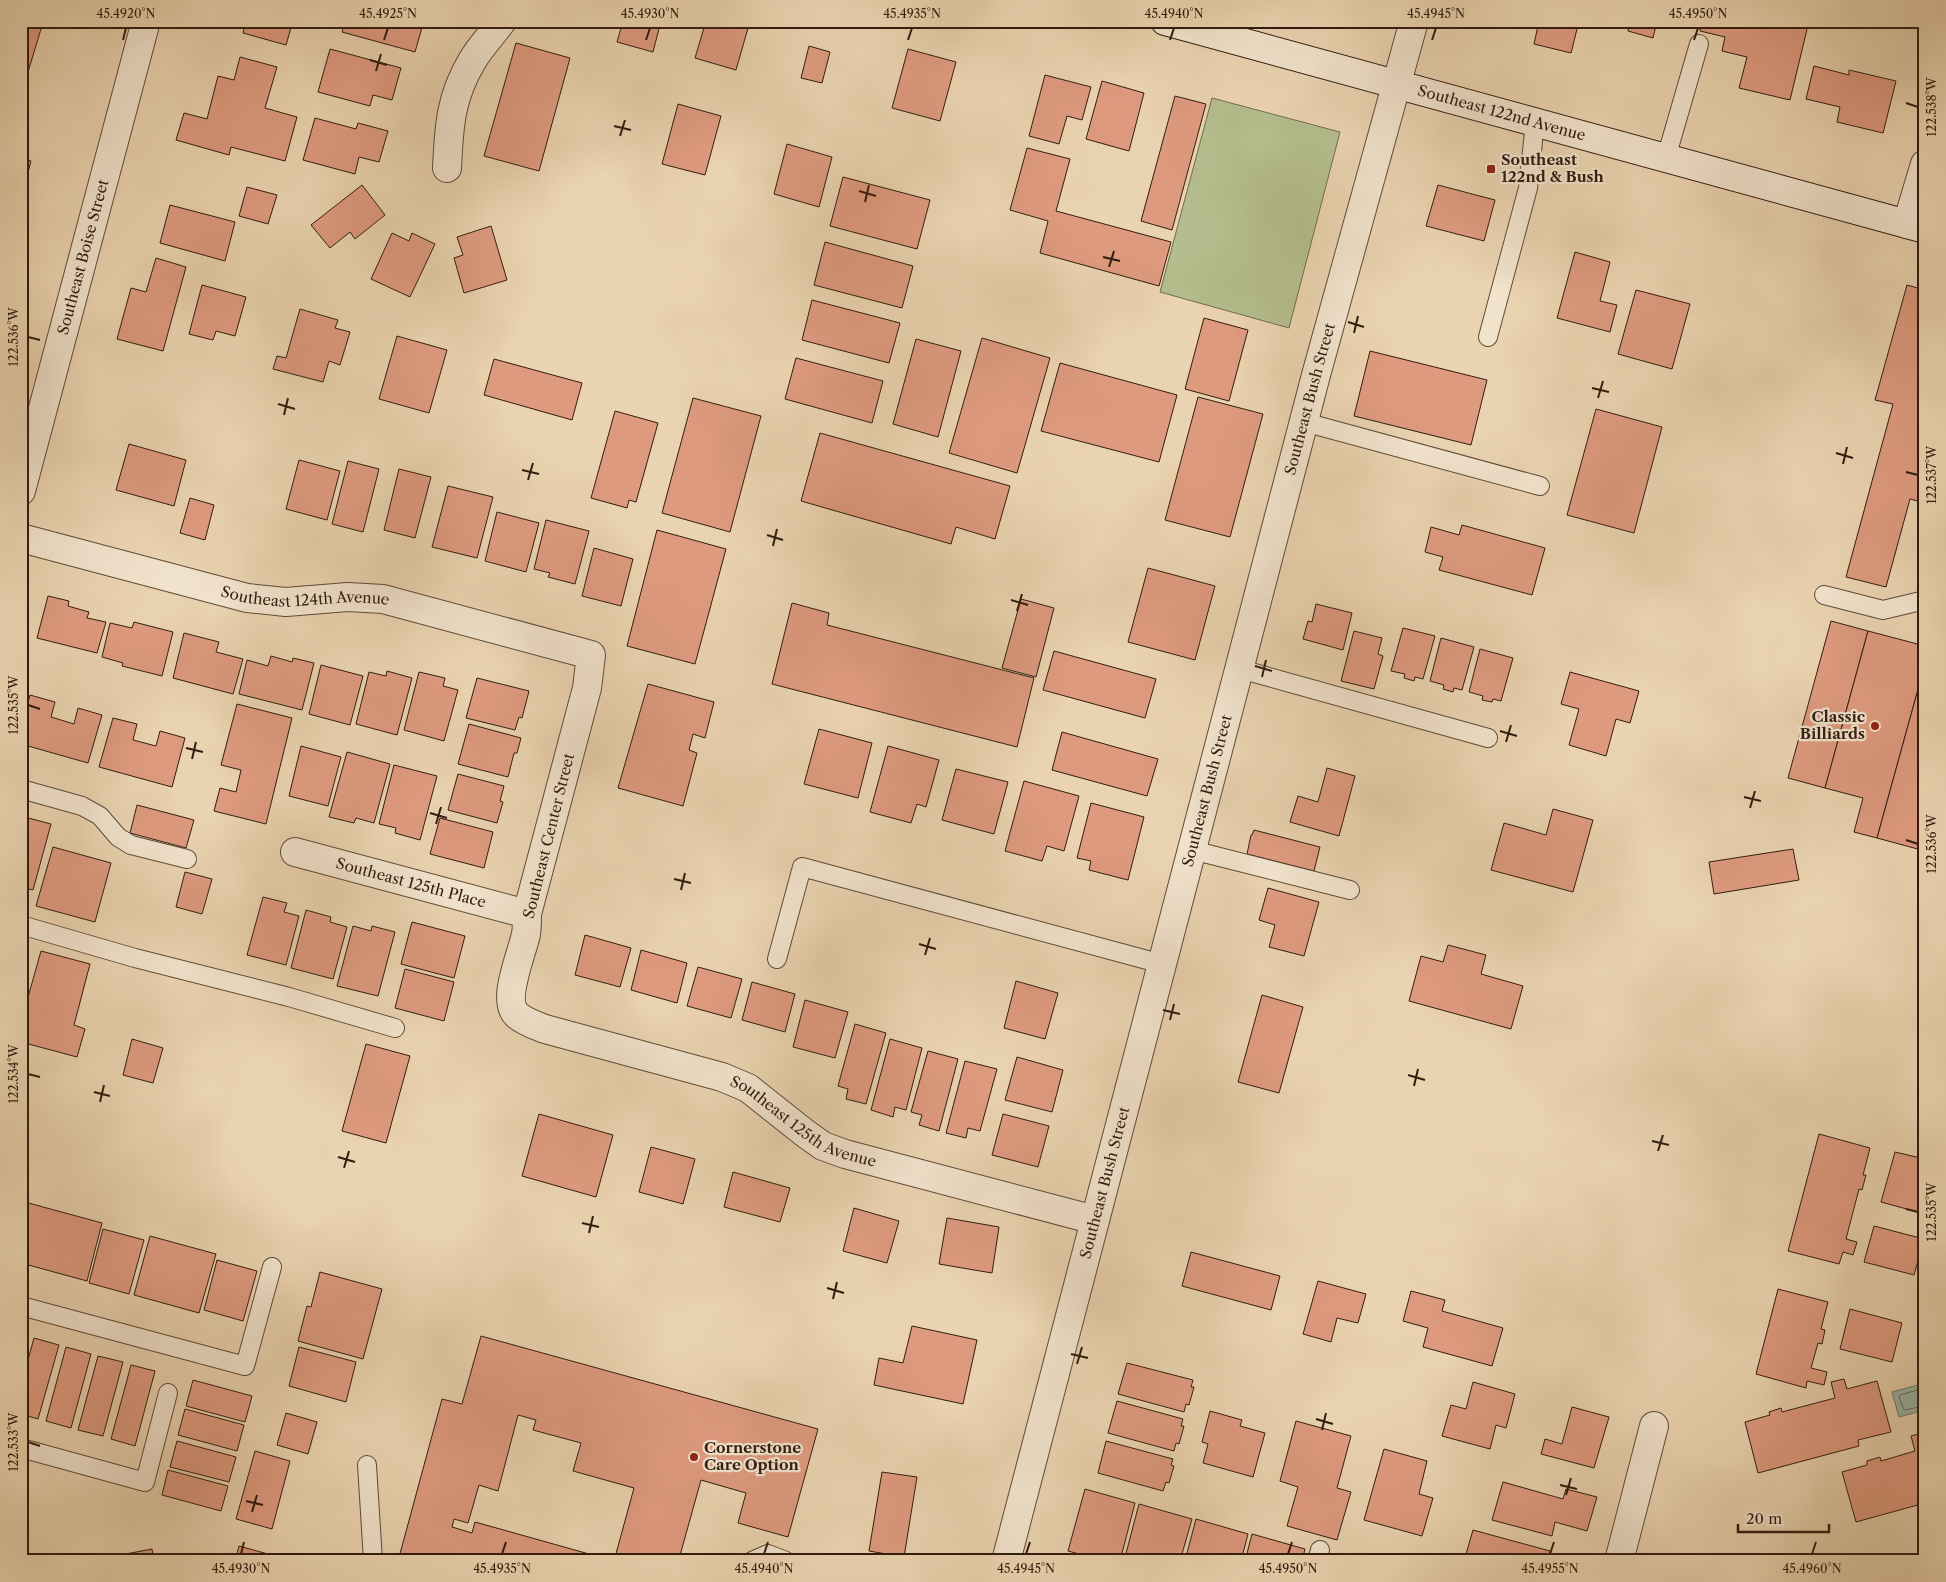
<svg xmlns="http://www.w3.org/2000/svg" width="1946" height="1582" font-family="'Libre Caslon Text',serif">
<rect width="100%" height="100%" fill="#ead3b0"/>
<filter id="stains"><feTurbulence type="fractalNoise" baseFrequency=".004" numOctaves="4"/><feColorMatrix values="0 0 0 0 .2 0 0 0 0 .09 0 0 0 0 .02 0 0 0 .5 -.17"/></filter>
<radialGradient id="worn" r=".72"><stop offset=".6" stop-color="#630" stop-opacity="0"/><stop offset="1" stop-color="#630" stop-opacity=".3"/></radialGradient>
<polygon fill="#b4bd8d" stroke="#726c4e" points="1212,98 1340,132 1289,328 1160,292"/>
<polygon fill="#98b8a8" stroke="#6f7a6b" points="1925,1383 1925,1410 1899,1417 1892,1392"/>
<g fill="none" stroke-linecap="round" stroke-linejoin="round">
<polyline stroke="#646a5c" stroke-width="1" points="1925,1388 1900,1395 1899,1397 1904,1410 1925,1406"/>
</g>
<g fill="#de9a7f" stroke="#311c0f" fill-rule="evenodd">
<polygon points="246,21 293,21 286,45 243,33"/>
<polygon points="345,21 413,21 423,24 415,52 342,32"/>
<polygon points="623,21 661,21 653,52 617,42"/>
<polygon points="706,21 724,21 748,28 736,70 695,58"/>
<polygon points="1539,21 1579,21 1571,53 1534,44"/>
<polygon points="1630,21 1657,21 1653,38 1628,31"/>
<polygon points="1702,21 1809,21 1790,100 1739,88 1747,57 1722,51 1725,37 1700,31"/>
<polygon points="21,23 41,29 25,82 21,81"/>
<polygon points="516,43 570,58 539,171 484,156"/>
<polygon points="809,46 830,52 822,83 801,78"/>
<polygon points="330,49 401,68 392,100 373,95 370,106 318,92"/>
<polygon points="908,49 956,62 940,121 892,108"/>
<polygon points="240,57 277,67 265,108 297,117 285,161 231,147 229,155 176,140 184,113 207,119 218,76 234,80"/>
<polygon points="1814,66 1849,75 1849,70 1896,81 1883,133 1837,122 1840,107 1806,99"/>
<polygon points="1045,75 1091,87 1082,120 1067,116 1059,144 1029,136"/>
<polygon points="1102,81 1144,93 1129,151 1086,139"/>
<polygon points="1175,96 1206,104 1172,230 1141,221"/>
<polygon points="678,104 721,116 705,175 662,164"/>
<polygon points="315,118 356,129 358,123 388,131 379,162 359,157 355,174 303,160"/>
<polygon points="787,144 832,157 819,207 774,194"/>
<polygon points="1027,148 1070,159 1056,211 1171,242 1159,286 1040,253 1048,221 1010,210"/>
<polygon points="21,158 31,161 23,191 21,190"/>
<polygon points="843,177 930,200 917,249 830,226"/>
<polygon points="362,185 385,215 355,239 350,232 330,248 311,225"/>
<polygon points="1438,185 1495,200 1484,241 1426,226"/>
<polygon points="247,187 277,195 268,224 239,216"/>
<polygon points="170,205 235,222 225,261 160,243"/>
<polygon points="491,226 507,280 464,293 454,258 463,255 457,237"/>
<polygon points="392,233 409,241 412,233 435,244 410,297 371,279"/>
<polygon points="825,242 913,266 902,308 814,285"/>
<polygon points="1575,252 1610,262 1600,301 1617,305 1610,332 1557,318"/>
<polygon points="156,258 186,267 163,351 117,339 131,288 146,292"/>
<polygon points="202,285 246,297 235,336 216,331 213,340 189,334"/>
<polygon points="1907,285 1925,290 1925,503 1910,499 1886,587 1846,577 1893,404 1875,400"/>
<polygon points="1636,290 1690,304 1672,369 1618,354"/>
<polygon points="812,300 900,323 889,363 802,340"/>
<polygon points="300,309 338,320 335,328 350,332 340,365 329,361 323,382 273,369 277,356 286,358"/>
<polygon points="1204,318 1248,330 1229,401 1185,389"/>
<polygon points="397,336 447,350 429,413 379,399"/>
<polygon points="982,338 1050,358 1017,473 949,453"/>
<polygon points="916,339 961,351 938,437 893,424"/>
<polygon points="1370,351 1487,380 1471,445 1354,416"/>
<polygon points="796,358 883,381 872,423 785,399"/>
<polygon points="494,359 582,383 572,420 484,395"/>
<polygon points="1060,363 1177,395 1159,462 1041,431"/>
<polygon points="1198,397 1263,414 1230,537 1165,520"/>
<polygon points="693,398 761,416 730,532 662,513"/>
<polygon points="1596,409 1662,427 1634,533 1567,515"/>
<polygon points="615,411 658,423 636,502 629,500 627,508 591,498"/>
<polygon points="820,433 1010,486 995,539 956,527 951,544 801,501"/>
<polygon points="129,444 186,460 174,506 116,490"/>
<polygon points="299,460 340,471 327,520 286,509"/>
<polygon points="348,461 379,469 363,532 332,524"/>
<polygon points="399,469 431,477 415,538 384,530"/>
<polygon points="448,486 493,497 477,558 432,547"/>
<polygon points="190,498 214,505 205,540 180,533"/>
<polygon points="497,512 539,523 526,572 485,561"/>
<polygon points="546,520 589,531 575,584 548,577 550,573 534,569"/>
<polygon points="1462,525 1545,548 1532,595 1439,570 1443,557 1425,552 1431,527 1459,535"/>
<polygon points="657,530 726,549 695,664 627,646"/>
<polygon points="594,548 633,559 621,606 582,596"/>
<polygon points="1148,568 1215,586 1195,660 1128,642"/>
<polygon points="48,596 69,601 68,606 89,612 87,618 106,622 97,653 37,638"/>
<polygon points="1021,599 1054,608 1036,677 1002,668"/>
<polygon points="792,603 829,613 827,625 1034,678 1017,747 772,684"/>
<polygon points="1316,604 1352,613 1343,650 1303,639 1308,621 1312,622"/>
<polygon points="1831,621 1868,631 1825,788 1788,778"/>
<polygon points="134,622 173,632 162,676 122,666 123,663 102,657 110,623 132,628"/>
<polygon points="1403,628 1435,636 1423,679 1415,677 1414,681 1404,678 1405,674 1391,671"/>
<polygon points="1354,631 1382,638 1378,654 1383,656 1374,689 1341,681"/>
<polygon points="1868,631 1925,646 1925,664 1877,838 1854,832 1863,798 1825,788"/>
<polygon points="184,633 219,642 216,652 243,659 233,694 173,678"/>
<polygon points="1441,638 1474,647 1462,690 1454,688 1453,692 1443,689 1444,685 1430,681"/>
<polygon points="1480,649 1513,658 1501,701 1493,699 1492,702 1482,700 1483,696 1469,692"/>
<polygon points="1054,651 1156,679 1145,718 1043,690"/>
<polygon points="271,656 292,662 293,658 314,663 302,710 239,694 247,660 268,666"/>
<polygon points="1925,664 1925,851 1877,838"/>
<polygon points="321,665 363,676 350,725 309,714"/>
<polygon points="387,671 412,678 397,735 356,724 369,672 386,676"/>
<polygon points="419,672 445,678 443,686 458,690 444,741 404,730"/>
<polygon points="1570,672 1639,691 1630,723 1616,719 1606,756 1569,745 1579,709 1561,704"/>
<polygon points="477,678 529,691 522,718 519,717 515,730 466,718"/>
<polygon points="648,684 714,702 705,738 693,734 689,750 697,753 683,806 618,788"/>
<polygon points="30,695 55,702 51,717 74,724 78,708 102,715 88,763 21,744 21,727"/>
<polygon points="237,704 292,718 266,824 214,811 220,788 236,792 241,770 221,765"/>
<polygon points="113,718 137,724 133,740 156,746 160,731 185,738 172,787 99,767"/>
<polygon points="469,724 521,738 517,753 514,753 508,777 458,764"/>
<polygon points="819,729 872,743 858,798 804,784"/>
<polygon points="1062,732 1158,759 1147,796 1052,770"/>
<polygon points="301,746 341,757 328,806 289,796"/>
<polygon points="888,746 939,760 926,807 917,804 911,823 870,812"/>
<polygon points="347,752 390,764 374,823 356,818 354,823 329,817"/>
<polygon points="394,765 437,776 420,840 395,833 396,828 379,824"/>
<polygon points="1327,768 1355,776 1339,836 1290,822 1298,796 1318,802"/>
<polygon points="956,769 1008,782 994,834 942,820"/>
<polygon points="458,774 504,786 500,801 503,802 497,823 448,810"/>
<polygon points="1024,781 1079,796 1064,851 1047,846 1042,861 1005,851"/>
<polygon points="1091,803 1144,817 1128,880 1089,870 1091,861 1077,858"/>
<polygon points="137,805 194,820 186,848 130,833"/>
<polygon points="1553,809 1593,820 1573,892 1491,870 1504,823 1546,835"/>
<polygon points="21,816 51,824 33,890 21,887"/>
<polygon points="440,818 493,832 484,868 430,854"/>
<polygon points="1254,830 1320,847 1314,871 1247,854 1251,835 1252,835"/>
<polygon points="53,847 111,863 95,922 36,906"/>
<polygon points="1793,849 1799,880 1714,894 1709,862"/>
<polygon points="185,872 212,879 202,914 176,907"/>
<polygon points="1268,888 1319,902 1304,956 1269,947 1275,925 1259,920"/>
<polygon points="263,897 287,903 284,912 299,916 286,965 247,955"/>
<polygon points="306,910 331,917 330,922 347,927 333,979 291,968"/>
<polygon points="412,922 465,936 454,978 401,964"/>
<polygon points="353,926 371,931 372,926 395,932 378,996 337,986"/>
<polygon points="585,935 631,948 620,987 575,975"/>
<polygon points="1448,945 1486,955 1481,974 1523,986 1511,1029 1409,1001 1421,956 1443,962"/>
<polygon points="641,950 687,963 677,1003 631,990"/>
<polygon points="41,951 90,964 74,1025 85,1029 77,1057 21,1042 21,1022"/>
<polygon points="698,967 742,979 731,1018 687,1006"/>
<polygon points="405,969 454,982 444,1021 395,1008"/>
<polygon points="1016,981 1058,993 1045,1039 1004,1028"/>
<polygon points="752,982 795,994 785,1032 742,1020"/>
<polygon points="1262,995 1303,1007 1279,1093 1238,1082"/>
<polygon points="805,1000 848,1012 835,1058 793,1047"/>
<polygon points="855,1024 886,1033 866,1104 846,1099 848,1089 838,1086"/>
<polygon points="132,1039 163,1048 153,1083 123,1075"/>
<polygon points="890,1039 922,1048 906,1110 895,1107 893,1117 871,1110"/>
<polygon points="366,1044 410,1056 386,1143 342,1131"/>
<polygon points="928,1051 958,1059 939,1131 919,1125 922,1115 911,1112"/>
<polygon points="1017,1057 1063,1070 1052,1112 1005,1100"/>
<polygon points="965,1061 997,1069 980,1131 968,1128 966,1138 946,1133"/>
<polygon points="539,1114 613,1135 596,1197 522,1176"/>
<polygon points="1003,1114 1049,1126 1038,1167 992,1155"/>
<polygon points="1819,1134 1870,1148 1863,1175 1866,1175 1862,1190 1859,1189 1846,1239 1857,1242 1853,1255 1843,1252 1839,1264 1788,1251"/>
<polygon points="651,1147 695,1159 683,1204 639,1192"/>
<polygon points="1895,1152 1925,1159 1925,1214 1881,1202"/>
<polygon points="733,1172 790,1188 780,1222 724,1207"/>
<polygon points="21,1201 102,1223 87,1281 21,1263"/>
<polygon points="854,1208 899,1221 887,1263 843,1251"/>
<polygon points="947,1218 999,1227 992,1273 939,1264"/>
<polygon points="1874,1226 1924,1239 1914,1275 1864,1262"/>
<polygon points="103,1229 144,1240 129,1294 89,1283"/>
<polygon points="150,1236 216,1254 199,1313 134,1295"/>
<polygon points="1191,1252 1280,1276 1271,1310 1182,1286"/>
<polygon points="217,1260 257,1271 243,1321 204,1310"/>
<polygon points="320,1272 382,1289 363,1359 298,1341 307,1306 311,1307"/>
<polygon points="1318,1281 1366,1294 1358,1323 1337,1318 1331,1342 1303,1334"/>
<polygon points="1778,1289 1828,1302 1821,1329 1825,1330 1822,1344 1818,1343 1811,1368 1827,1372 1824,1385 1807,1381 1806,1388 1756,1374"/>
<polygon points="1411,1291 1445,1300 1442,1311 1503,1328 1492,1366 1423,1347 1428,1328 1403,1321"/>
<polygon points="1850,1309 1902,1323 1892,1362 1840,1349"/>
<polygon points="912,1326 977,1340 963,1404 874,1385 879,1358 903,1363"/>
<polygon points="21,1335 27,1336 21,1358"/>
<path d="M481 1336 818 1429 788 1537 738 1523 746 1493 701 1480 679 1559 685 1561H398L442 1399 462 1404ZM518 1415 536 1420 533 1430 581 1443 573 1471 634 1488 614 1561 475 1522 472 1533 452 1527 454 1519 468 1523 479 1485 498 1491Z"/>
<polygon points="34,1338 59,1345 38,1419 21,1414 21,1385"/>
<polygon points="66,1347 91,1354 71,1428 46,1421"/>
<polygon points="299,1347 356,1362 346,1402 289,1386"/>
<polygon points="98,1356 123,1362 103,1436 78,1430"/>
<polygon points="1127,1363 1193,1380 1191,1387 1194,1387 1189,1405 1186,1404 1184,1412 1118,1394"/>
<polygon points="131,1365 155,1371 135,1446 111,1439"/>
<polygon points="1844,1379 1847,1389 1877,1381 1891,1432 1858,1440 1859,1446 1758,1473 1745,1422 1770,1415 1769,1412 1781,1408 1782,1412 1835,1398 1831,1382"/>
<polygon points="193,1380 252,1396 245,1422 186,1406"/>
<polygon points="1473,1382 1515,1394 1506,1428 1496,1425 1490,1449 1442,1436 1451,1405 1466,1409"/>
<polygon points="1117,1401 1183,1419 1181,1426 1184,1426 1179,1444 1176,1443 1174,1451 1108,1433"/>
<polygon points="1572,1407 1609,1417 1594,1468 1541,1454 1545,1439 1562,1444"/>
<polygon points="185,1409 244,1425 237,1451 178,1435"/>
<polygon points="1210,1411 1242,1420 1240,1426 1265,1433 1253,1477 1203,1463 1208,1444 1202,1442"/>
<polygon points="286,1413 317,1422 308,1454 277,1445"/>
<polygon points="1296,1421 1351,1436 1337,1488 1351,1492 1337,1540 1287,1526 1298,1487 1280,1481"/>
<polygon points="1922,1433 1925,1443 1925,1503 1856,1522 1842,1472 1867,1465 1867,1461 1880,1457 1881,1461 1915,1451 1911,1436"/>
<polygon points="177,1441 236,1457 229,1482 170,1467"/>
<polygon points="1106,1441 1173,1459 1171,1465 1174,1466 1169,1483 1166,1482 1163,1491 1098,1473"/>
<polygon points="1384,1449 1427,1461 1419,1494 1433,1498 1422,1536 1364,1520"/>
<polygon points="255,1451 290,1461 272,1529 236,1519"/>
<polygon points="168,1470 228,1486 221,1511 162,1495"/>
<polygon points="882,1472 917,1477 904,1557 869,1551"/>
<polygon points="1503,1482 1563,1499 1566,1489 1597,1497 1587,1531 1555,1522 1552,1536 1492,1520"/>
<polygon points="1085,1489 1135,1503 1120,1561 1105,1561 1068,1551"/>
<polygon points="1139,1504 1192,1519 1180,1561 1124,1561"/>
<polygon points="1196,1519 1248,1534 1241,1561 1185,1561"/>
<polygon points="1473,1530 1550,1551 1548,1561 1464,1561"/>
<polygon points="1252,1534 1305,1549 1302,1561 1245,1561"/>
<polygon points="239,1546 268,1554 266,1561 235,1561"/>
<polygon points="152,1549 154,1561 99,1561 99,1559"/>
</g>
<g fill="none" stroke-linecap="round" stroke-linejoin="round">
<g stroke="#5f4a37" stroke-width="20">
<g id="lane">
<polyline points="1666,158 1699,44"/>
<polyline points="1488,337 1528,188 1535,123"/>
<polyline points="1304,422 1540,486"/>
<polyline points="1824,595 1883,610 1925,600"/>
<polyline points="1240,669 1488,738"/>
<polyline points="21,789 82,806 100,816 118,837 131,845 187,859"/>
<polyline points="1192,850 1350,890"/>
<polyline points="21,925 135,958 289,997 395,1028"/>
<polyline points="777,959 802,867 1162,964"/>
<polyline points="21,1306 245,1366 272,1267"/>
<polyline points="21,1448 145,1482 168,1393"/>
<polyline points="367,1465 373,1561"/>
<polyline points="752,1561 768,1554 786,1561"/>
<polyline points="1317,1561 1320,1550"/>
</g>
</g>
<g stroke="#5f4a37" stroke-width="30">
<g id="street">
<path d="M447 168C449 127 450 98 472 61 480 47 492 35 502 21"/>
<polyline points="1907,224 1925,164"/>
<path id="s1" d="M21 491 146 21"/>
<path id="s2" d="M21 538 247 598 286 602 348 597 383 599 591 655 587 688 527 914C527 921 527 928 526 934 522 954 501 1000 517 1015 525 1022 535 1025 545 1029L722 1077 748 1088 806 1134 823 1146 845 1154 1095 1220"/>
<path id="s3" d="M295 852 527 914"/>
<path id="s4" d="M1006 1561 1316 375 1414 21"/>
<polyline points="1619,1561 1654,1426"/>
</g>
</g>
<g stroke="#311c0f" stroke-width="30">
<g id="secondary">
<path id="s5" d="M1165 21 1925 229"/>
</g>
</g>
<use href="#lane" stroke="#f1e2cc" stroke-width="18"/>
<use href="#street" stroke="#f1e2cc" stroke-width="28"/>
<use href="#secondary" stroke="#f1e2cc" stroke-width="28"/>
</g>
<path fill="none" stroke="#311c0f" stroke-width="2" d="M123 40 126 28M384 40 388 28M646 40 650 28M908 40 912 28M1170 40 1174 28M1432 40 1436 28M1694 40 1698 28M370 60 387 65M376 71 381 54M1906 103 1918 107M614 126 631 130M620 136 625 120M859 191 876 196M865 202 869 185M1103 257 1120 261M1109 267 1114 251M1348 322 1364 327M1354 333 1358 316M28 337 40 340M1592 388 1609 392M1598 398 1603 381M278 404 295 409M284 415 288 398M1836 453 1853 458M1843 464 1847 447M522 470 539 474M1906 472 1918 475M528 480 533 463M767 535 783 540M773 546 777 529M1011 600 1028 605M1017 611 1022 594M1255 666 1272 671M1262 677 1266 660M28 705 40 709M1500 731 1517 736M1506 742 1511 725M186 748 203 752M192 759 196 742M1744 797 1761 801M1750 808 1755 791M430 813 447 818M436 824 441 807M1906 840 1918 844M674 879 691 883M681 890 685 873M919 944 936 949M925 955 930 938M1163 1010 1180 1014M1170 1020 1174 1004M28 1074 40 1077M1408 1075 1425 1080M1414 1086 1418 1069M94 1092 110 1096M100 1102 104 1085M1652 1141 1669 1145M1658 1151 1663 1135M338 1157 355 1162M344 1168 349 1151M1906 1209 1918 1212M582 1223 599 1227M589 1233 593 1216M827 1288 844 1293M833 1299 837 1282M1071 1354 1088 1358M1077 1364 1082 1347M1316 1419 1333 1424M1322 1430 1326 1413M28 1442 40 1446M1560 1485 1577 1489M1566 1495 1571 1478M246 1501 263 1505M252 1512 257 1495M241 1554 244 1542M502 1554 506 1542M764 1554 768 1542M1026 1554 1030 1542M1288 1554 1292 1542M1550 1554 1554 1542M1812 1554 1816 1542"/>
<g fill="#8f2418" stroke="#f1e2cc" stroke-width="2">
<rect x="1486" y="164" width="10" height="10" rx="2.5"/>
<circle cx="1875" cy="726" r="5"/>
<circle cx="694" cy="1457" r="5"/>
</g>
<g text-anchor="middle" stroke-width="4.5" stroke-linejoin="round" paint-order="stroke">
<g font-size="15" fill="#311c0f" stroke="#f1e2cc">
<text dy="5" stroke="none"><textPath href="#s5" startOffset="349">Southeast 122nd Avenue</textPath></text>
<text dy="5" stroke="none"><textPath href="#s1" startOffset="242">Southeast Boise Street</textPath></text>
<text dy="5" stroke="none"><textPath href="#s4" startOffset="1201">Southeast Bush Street</textPath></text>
<text dy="5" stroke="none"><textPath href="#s2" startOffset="292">Southeast 124th Avenue</textPath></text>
<text dy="5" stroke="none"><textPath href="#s4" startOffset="796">Southeast Bush Street</textPath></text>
<text transform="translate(549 836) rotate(-76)" y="5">Southeast Center Street</text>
<text dy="5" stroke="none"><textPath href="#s3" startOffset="120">Southeast 125th Place</textPath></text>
<text dy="5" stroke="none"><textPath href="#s2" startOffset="1266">Southeast 125th Avenue</textPath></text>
<text dy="5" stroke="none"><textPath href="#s4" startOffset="391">Southeast Bush Street</textPath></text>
</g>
<g font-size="15" font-weight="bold" fill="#311c0f" stroke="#f1e2cc" text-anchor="start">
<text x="1501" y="165">Southeast<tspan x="1501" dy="17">122nd &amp; Bush</tspan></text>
<text x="1865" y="722" text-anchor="end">Classic<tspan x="1865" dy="17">Billiards</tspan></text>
<text x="704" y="1453">Cornerstone<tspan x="704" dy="17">Care Option</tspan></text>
</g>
</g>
<rect width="1946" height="1582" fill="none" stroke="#ead3b0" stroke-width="55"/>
<path d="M1738 1524v8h91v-8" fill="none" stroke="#311c0f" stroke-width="2.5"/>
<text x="1746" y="1524" font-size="15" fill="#311c0f" stroke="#f1e2cc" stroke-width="4" paint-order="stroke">20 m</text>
<rect x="28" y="28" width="1890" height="1526" fill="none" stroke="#311c0f" stroke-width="2"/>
<g font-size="12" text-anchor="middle" fill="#311c0f">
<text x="126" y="18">45.4920°N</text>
<text x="388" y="18">45.4925°N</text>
<text x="650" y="18">45.4930°N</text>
<text x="912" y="18">45.4935°N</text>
<text x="1174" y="18">45.4940°N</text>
<text x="1436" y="18">45.4945°N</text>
<text x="1698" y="18">45.4950°N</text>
<text transform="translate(1932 107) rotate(-90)" y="4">122.538°W</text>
<text transform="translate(14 337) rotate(-90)" y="4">122.536°W</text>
<text transform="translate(1932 475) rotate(-90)" y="4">122.537°W</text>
<text transform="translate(14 705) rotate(-90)" y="4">122.535°W</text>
<text transform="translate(1932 844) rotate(-90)" y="4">122.536°W</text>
<text transform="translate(14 1074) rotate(-90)" y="4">122.534°W</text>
<text transform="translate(1932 1212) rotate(-90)" y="4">122.535°W</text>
<text transform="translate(14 1442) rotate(-90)" y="4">122.533°W</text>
<text x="241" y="1573">45.4930°N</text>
<text x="502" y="1573">45.4935°N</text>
<text x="764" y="1573">45.4940°N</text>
<text x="1026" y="1573">45.4945°N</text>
<text x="1288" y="1573">45.4950°N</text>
<text x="1550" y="1573">45.4955°N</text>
<text x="1812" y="1573">45.4960°N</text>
</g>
<rect width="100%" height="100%" filter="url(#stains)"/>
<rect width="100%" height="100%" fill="url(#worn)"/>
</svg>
